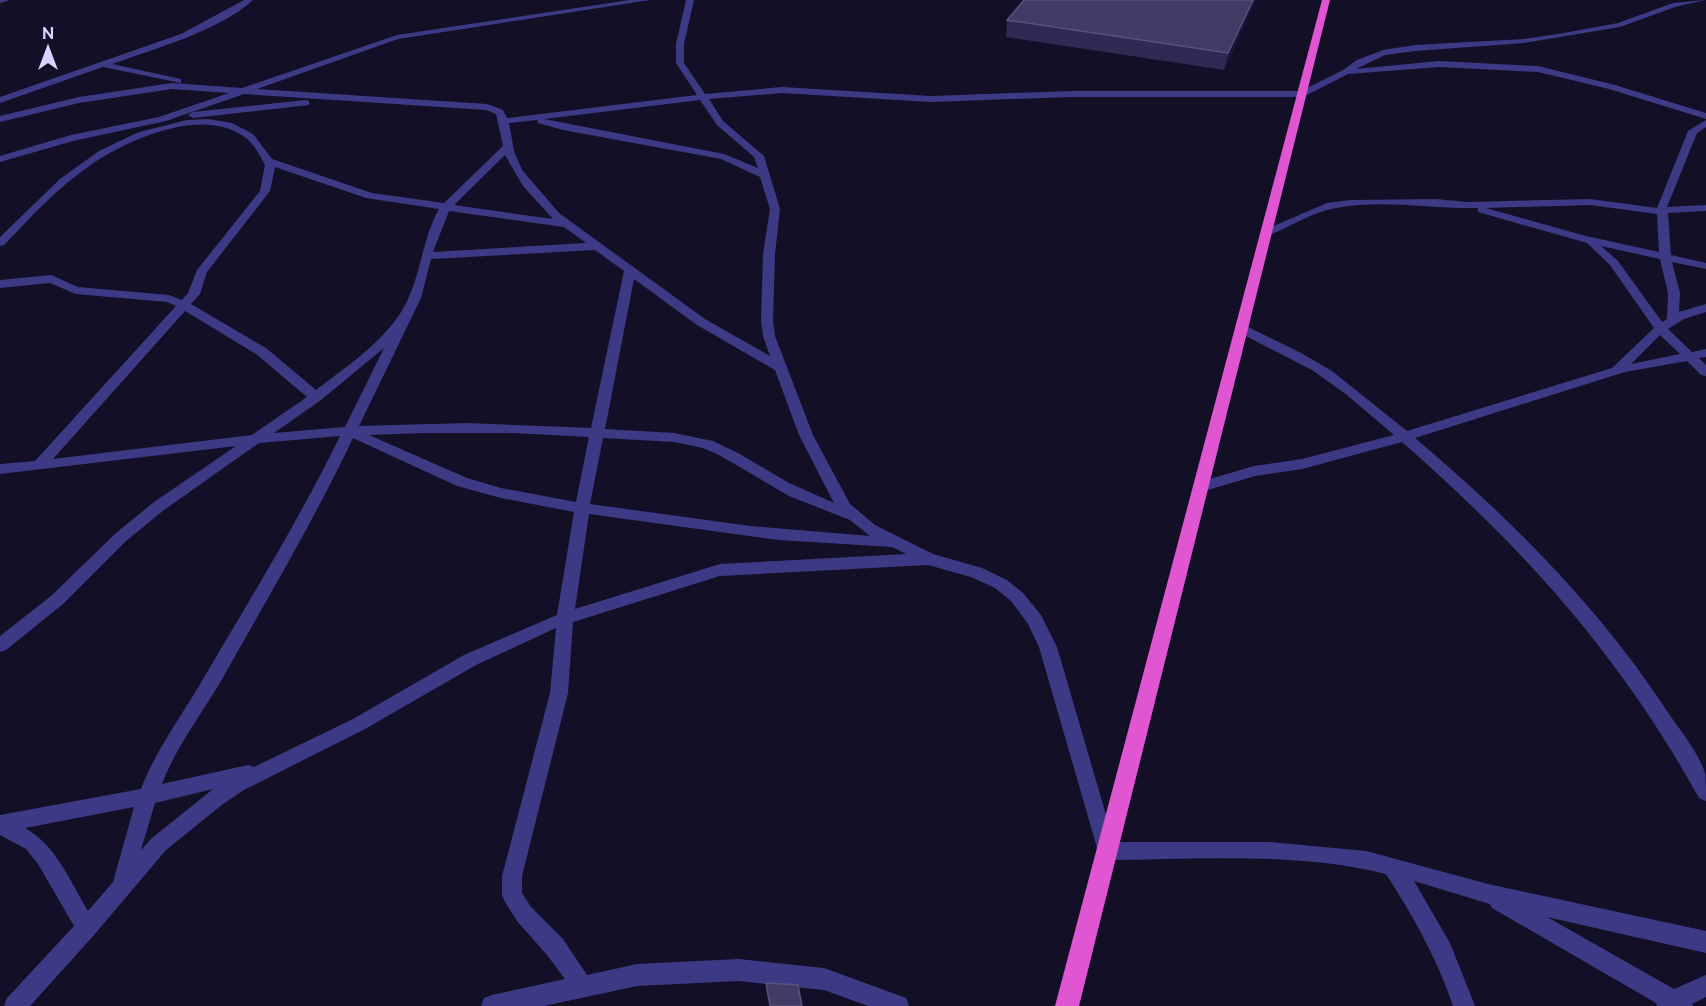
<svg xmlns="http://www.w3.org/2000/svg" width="1706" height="1006" font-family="Raleway,sans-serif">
<rect width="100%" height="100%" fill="#130f26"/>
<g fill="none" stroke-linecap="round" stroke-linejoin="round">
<g fill="#3d3a85" fill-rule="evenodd">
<polygon points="0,0 10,0 0,3"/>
<path d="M244 0H253C221 30 154 49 112 64L181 79V83L103 67 0 103V97L181 34Z"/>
<path d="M630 0H650L398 39 257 89 487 104 503 110 507 118 697 95 676 63V44L686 0H694L684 44V63L705 94 782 87 931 96 1070 91H1301L1343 70 1357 60 1383 50 1415 45 1524 39 1564 33 1618 23 1673 3 1705 0 1675 7 1620 27 1524 43 1415 51 1385 55 1356 69 1439 61 1538 66 1615 85 1706 113V119L1609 89 1538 72 1439 67 1348 74 1303 97H1070L931 102 782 93 709 99 723 121 764 156 780 209 775 254 773 320 775 336 813 435 850 504 875 525 933 554 982 568 1007 580 1023 593 1041 615 1057 647 1114 842H1269L1366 851 1488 884 1706 931V953L1547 917 1674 989 1706 975V997L1692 1004 1693 1006H1657L1656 1003 1492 908 1490 904 1414 881 1450 943 1475 1006H1453C1437 958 1413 916 1386 874 1299 852 1197 859 1107 860L1100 858 1039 647 1028 624 1011 601 995 588 971 577 928 565 720 576 573 622 568 693 522 876V893L531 907 563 939 587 975 637 964 739 959 824 968 906 998 909 1006H868L824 990 739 981 637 986 544 1006H481L484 998 492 995 565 979 547 955 517 921 505 902 502 895V876L550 693 556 628 476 665 365 729 244 790 223 804 166 850 94 935 30 1006H4L7 998 74 926 38 864 26 849 0 835V815L141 789C157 747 184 713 206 674 252 596 300 518 340 436L259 443 164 510 126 541 63 604 6 650 0 652V636L51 596 116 533 154 502 236 446 0 474V464L35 461 176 306 167 302 76 294 50 283 0 288V280L51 275 78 287 169 295 182 300 188 293 197 270 260 191 265 165C260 155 253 142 243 136 202 107 129 139 92 164 59 186 31 217 4 245L0 246V237L60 179 99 151 139 132 187 120 208 119 232 123 253 134 272 159 372 193 444 203 503 146 496 114 486 110 244 94 166 121 73 141 0 162V156L71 135 159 117 229 93 172 89 79 103 0 122V116L79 97 172 83 242 88 397 35ZM700 100 717 125 754 157 758 168 724 154 544 119ZM537 120 538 123 563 130 721 159 760 177 770 209 763 254 761 320 763 336 770 356 705 319 559 213 522 170 514 151 509 123ZM505 155 523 186 553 219 454 205ZM275 167 366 198 439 209C424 236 422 264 411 292 395 335 351 363 316 390L266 348 191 304 200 294 207 272 270 191ZM449 211 564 227 586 243 433 252ZM595 250 624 271 591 428 468 423 359 426 421 298 431 259ZM634 279 697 325 775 370 799 435 834 503 789 483 738 453 713 441 674 433 605 429ZM185 311 256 354 307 397 252 435 53 459ZM384 348 345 427 274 433 321 400ZM426 433H511L589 437 576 502 501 488 467 478 369 435ZM353 438 457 486 501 498 574 512 557 615 464 655 353 719 254 767 248 765 162 784C176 747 201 715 221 681 266 601 313 522 353 438ZM603 438 674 442 703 448 719 455 789 496 850 520 870 536 750 526 590 504ZM589 514 779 540 892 547 906 554 720 564 575 609ZM213 789 152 838 141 850 155 803ZM134 807 113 882 88 911C70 881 56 845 25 828Z"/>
<polygon points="306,100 309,101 309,105 193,118 188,115 193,112"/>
<path d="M1706 120V127L1697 133 1667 207 1706 205V211L1668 213 1671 255 1706 263V269L1672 262 1680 293 1679 312 1706 304V312L1684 319 1668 329 1692 352 1706 349V357L1699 358 1706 365V376L1701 375 1687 361 1625 372 1415 438C1510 518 1599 607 1667 711 1679 729 1699 753 1705 773 1706 781 1706 792 1706 801L1699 798C1619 654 1525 550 1402 442L1302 469 1255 476 1201 492 1194 487 1196 483 1254 466 1302 459 1394 435 1347 395 1312 370 1238 332 1236 329 1238 326H1246L1301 353 1332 371 1407 431 1612 368 1654 328 1610 265 1587 243 1478 212V208C1431 209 1382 199 1336 208 1314 211 1292 226 1272 234H1264V230L1327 203 1350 200 1436 199 1467 202 1590 199 1657 208 1688 131ZM1590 205 1657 214 1659 252 1586 236 1486 208ZM1601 246 1660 259 1668 293 1667 319 1662 322 1618 261ZM1660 335 1680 354 1631 364Z"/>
</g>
<polygon fill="#e055d1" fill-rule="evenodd" points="1322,0 1330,0 1079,1006 1055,1006"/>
</g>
<polygon fill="#312854" points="1256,0 1224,70 1006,37 1007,20"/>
<polygon fill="#1d163a" points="1253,0 1256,0 1224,70 1228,53"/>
<g fill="#433a66" stroke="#5a527e" stroke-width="1.5">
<polygon points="1024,0 1253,0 1228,53 1007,20"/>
<polygon points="766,983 798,985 802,1006 770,1006"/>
</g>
<g transform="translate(48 48)" stroke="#130f26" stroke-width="4.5" paint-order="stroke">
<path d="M0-4.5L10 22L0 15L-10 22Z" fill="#d9d4ff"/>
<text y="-9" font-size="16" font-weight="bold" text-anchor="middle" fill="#d9d4ff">N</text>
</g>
</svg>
